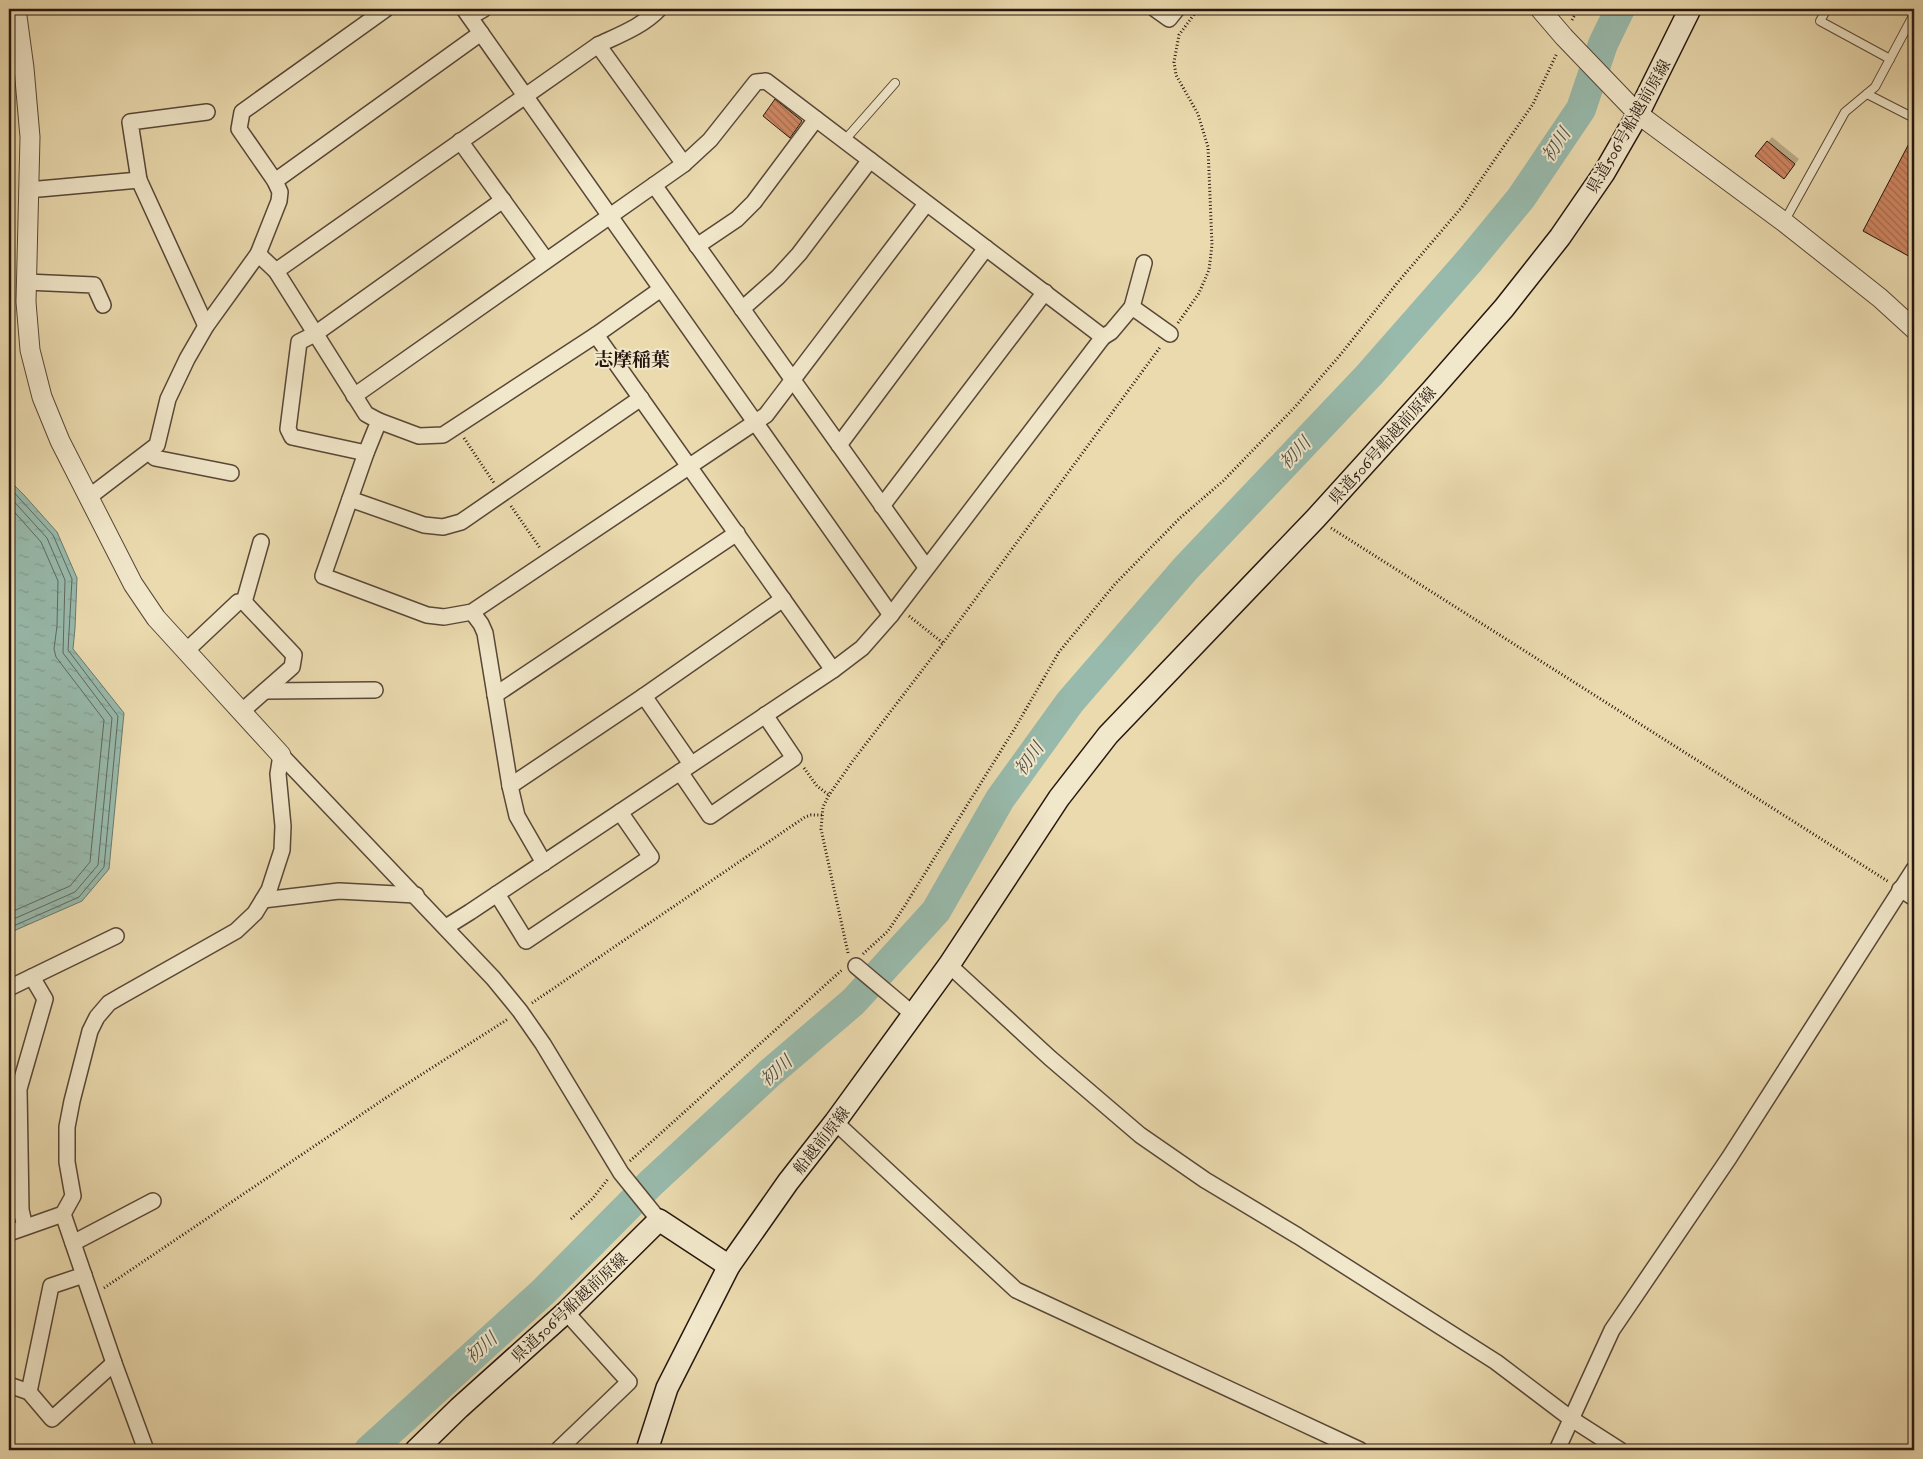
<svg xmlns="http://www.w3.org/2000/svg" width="1923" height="1459" font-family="'IM FELL Double Pica','Noto Serif JP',serif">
<defs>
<pattern id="water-ripples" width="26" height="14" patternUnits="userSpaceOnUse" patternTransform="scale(1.25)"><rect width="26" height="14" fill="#98baac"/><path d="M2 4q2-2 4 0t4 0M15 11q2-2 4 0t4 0" fill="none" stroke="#839f93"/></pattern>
<pattern id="building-back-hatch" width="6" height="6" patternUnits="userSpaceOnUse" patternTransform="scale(1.25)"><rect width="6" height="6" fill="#d18864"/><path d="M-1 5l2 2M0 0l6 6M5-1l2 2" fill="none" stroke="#aa6e51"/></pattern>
</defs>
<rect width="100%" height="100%" fill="#eadaae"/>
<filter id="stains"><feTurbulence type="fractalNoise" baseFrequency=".004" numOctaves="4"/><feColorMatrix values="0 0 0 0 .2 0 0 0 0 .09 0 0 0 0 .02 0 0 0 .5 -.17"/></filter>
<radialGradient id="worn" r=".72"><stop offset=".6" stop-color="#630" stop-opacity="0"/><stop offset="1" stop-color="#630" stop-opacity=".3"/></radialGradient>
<polygon fill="url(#water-ripples)" stroke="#6b786d" points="9,480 24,495 57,532 77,578 75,628 73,649 124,713 109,869 82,901 9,933"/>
<g fill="#0003">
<polygon points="780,96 806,115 790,136 776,100"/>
<polygon points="1772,137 1799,159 1788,173 1768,142"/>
<polygon points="1909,149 1914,152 1914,257 1864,231"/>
</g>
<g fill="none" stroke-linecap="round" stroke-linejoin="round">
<g stroke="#60685e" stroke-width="1">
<polyline points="9,487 53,535 72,579 68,650 118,716 104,867 79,897 9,928"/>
<polyline points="9,496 47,538 65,580 63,653 112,718 98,865 75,892 9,921"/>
<polyline points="9,506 41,542 58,581 57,626 54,649 56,657 104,720 90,862 70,886 9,913"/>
</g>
<polyline stroke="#98baac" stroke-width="30" points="369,1450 543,1292 651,1183 771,1072 853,1002 936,911 1000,799 1070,702 1186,568 1370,374 1470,260 1521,198 1581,109 1603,44 1620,9"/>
</g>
<g fill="url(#building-back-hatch)" stroke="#27160f">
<polygon points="775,99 802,121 790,138 763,116"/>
<polygon points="1914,134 1914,259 1863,231"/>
<polygon points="1767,141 1795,164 1784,179 1755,156"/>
</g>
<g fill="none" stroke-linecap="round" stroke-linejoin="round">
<g stroke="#584737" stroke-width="10">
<g id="service">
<polyline points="1827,9 1820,21 1890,59"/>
<polyline points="1867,94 1914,118"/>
<polyline points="844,141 895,83"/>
<polyline points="1784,222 1845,112 1875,87 1914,14"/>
</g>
</g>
<g stroke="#584737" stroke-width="18">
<g id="minor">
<polyline points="464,9 891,615"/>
<polyline points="1155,9 1169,19 1177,9"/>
<polyline points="470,17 484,9"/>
<polyline points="598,45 684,164"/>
<polyline points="460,141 546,260"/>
<polyline points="275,181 481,33"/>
<polyline points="654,185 926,567"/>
<polyline points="28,190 139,180"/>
<polyline points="697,246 737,219 754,202 816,119"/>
<polyline points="258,254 276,271 366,414 379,421 366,453 323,576 427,615 444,617 472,612 766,415 926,204"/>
<path d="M276 271 598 45C619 35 643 26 659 9"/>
<polyline points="26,282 94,285 103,305"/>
<polyline points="1132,307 1144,263"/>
<polyline points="742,309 778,277 799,254 870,160"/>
<polyline points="206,326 139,180 130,122 207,112"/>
<polyline points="596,335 833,670"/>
<polyline points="1103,337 1111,332 1132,307 1170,334"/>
<polyline points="354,396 684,164 710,140 756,82 766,81 1103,337 891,615 862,648 833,670 470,912 446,927"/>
<polyline points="379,421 419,436 443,435 596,335 661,289"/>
<polyline points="839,445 986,248"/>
<polyline points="149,452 155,458 231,473"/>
<polyline points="366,453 292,437 288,429 299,342 315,334 503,200"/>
<polyline points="89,497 157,445 168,399 187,359 206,326 258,254 279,201 280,192 275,181 239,129 242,112 386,9"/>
<polyline points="350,499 424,525 443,527 461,522 641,398"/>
<polyline points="882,506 1045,292"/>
<polyline points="244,602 261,542"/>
<polyline points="472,612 481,624 485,633 510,786 517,816 544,863"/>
<polyline points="186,651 238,602 244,602 294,655 292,667 241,712"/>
<polyline points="265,691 375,690"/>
<polyline points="495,695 737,533"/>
<polyline points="644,696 691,764"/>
<polyline points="281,755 493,978 520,1011 543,1044 621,1173 659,1220"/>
<polyline points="680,772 710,816 794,758 765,715"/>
<polyline points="510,786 644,696 783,599"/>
<polyline points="1900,889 1914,898"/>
<polyline points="497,894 526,941 651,857 620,812"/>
<polyline points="263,900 339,891 416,895"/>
<polyline points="949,965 1050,1058 1140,1135 1205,1180 1298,1236 1496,1362 1570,1418 1620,1450"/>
<polyline points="856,966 914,1015"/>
<polyline points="9,988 116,936"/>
<polyline points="835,1122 1016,1290 1360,1450"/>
<polyline points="63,1214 114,1363 146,1450"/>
<polyline points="25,1227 21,1210 19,1089 45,999 32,977"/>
<polyline points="9,1233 63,1214 73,1196 67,1162 67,1127 72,1101 90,1031 97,1017 109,1003 121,996 236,931 255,913 269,890 282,850 283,826 278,774 281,755"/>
<polyline points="73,1243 153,1201"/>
<polyline points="9,1385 29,1392 52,1419 114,1363"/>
<polyline points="29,1392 51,1286 84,1275"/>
<polyline points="558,1450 629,1382 566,1312"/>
<polyline points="1557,1450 1612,1330 1729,1158 1914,869"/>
</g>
</g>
<g stroke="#584737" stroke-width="21">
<g id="tertiary">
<polyline points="16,9 24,68 30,137 26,302 30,350 42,397 60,441 133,584 156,618 281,755"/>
<polyline points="1540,9 1564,37 1638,114 1784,222 1880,298 1914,329"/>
</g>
</g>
<g stroke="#27160f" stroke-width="24">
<g id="secondary">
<polyline points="416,1450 459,1408 566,1312 659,1220 729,1266"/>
<polyline points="647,1450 667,1388 729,1266 788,1182 835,1122 949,965 1059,798 1108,735 1316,518 1432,390 1504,308 1560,237 1604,173 1638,114 1690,9"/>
</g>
</g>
<g stroke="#27160f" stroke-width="3" stroke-dasharray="1 2.5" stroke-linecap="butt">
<polyline points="1572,20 1578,9"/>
<polyline points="1178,323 1199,293 1209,270 1212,245 1208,147 1198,114 1176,75 1174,62 1179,35 1198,9"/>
<polyline points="464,438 494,483"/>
<polyline points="511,506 540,548"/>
<polyline points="1331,528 1889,882"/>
<polyline points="909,616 943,643"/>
<polyline points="804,768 817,786 829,795"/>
<polyline points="848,953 821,829 823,807 829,795 852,762 943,643 1161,346"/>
<polyline points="863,954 888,931 904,907 1015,728 1059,652 1115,584 1180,518 1223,481 1295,407 1341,354 1398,282 1462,207 1533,104 1557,53"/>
<polyline points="532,1003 805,817 811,815 822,815"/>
<polyline points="630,1161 843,969"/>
<polyline points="571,1219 593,1198 608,1179"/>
<polyline points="104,1288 402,1087 508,1019"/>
</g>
<use href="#service" stroke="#f1e7ca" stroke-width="8"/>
<use href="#minor" stroke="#f1e7ca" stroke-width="15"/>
<use href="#tertiary" stroke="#f1e7ca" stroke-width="19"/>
<use href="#secondary" stroke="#f1e7ca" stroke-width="21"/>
</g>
<g text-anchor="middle" stroke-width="4" stroke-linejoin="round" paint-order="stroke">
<g font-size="16" fill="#27160f" stroke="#f1e7ca">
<text transform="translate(1628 126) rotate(-60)" y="6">県道506号船越前原線</text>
<text transform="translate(1382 445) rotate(-48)" y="6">県道506号船越前原線</text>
<text transform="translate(821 1140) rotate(-52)" y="6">船越前原線</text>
<text transform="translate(569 1307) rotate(-43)" y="6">県道506号船越前原線</text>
</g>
<g font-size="18" font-style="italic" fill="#4f4f46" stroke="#f1e7ca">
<text transform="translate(1556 145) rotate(-56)" y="6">初川</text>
<text transform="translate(1295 453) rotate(-47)" y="6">初川</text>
<text transform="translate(1029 759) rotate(-54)" y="6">初川</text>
<text transform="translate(776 1071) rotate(-42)" y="6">初川</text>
<text transform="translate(481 1348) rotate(-42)" y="6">初川</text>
</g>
<g font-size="19" font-weight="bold" fill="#27160f" stroke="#f1e7ca">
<text x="632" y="366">志摩稲葉</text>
</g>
</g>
<rect width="1923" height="1459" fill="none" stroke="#eadaae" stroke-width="30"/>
<rect x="10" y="10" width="1903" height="1439" fill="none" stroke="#27160f" stroke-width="2.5"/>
<rect x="15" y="15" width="1893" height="1429" fill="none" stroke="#27160f"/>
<rect width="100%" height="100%" filter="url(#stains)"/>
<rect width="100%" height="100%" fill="url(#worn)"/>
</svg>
